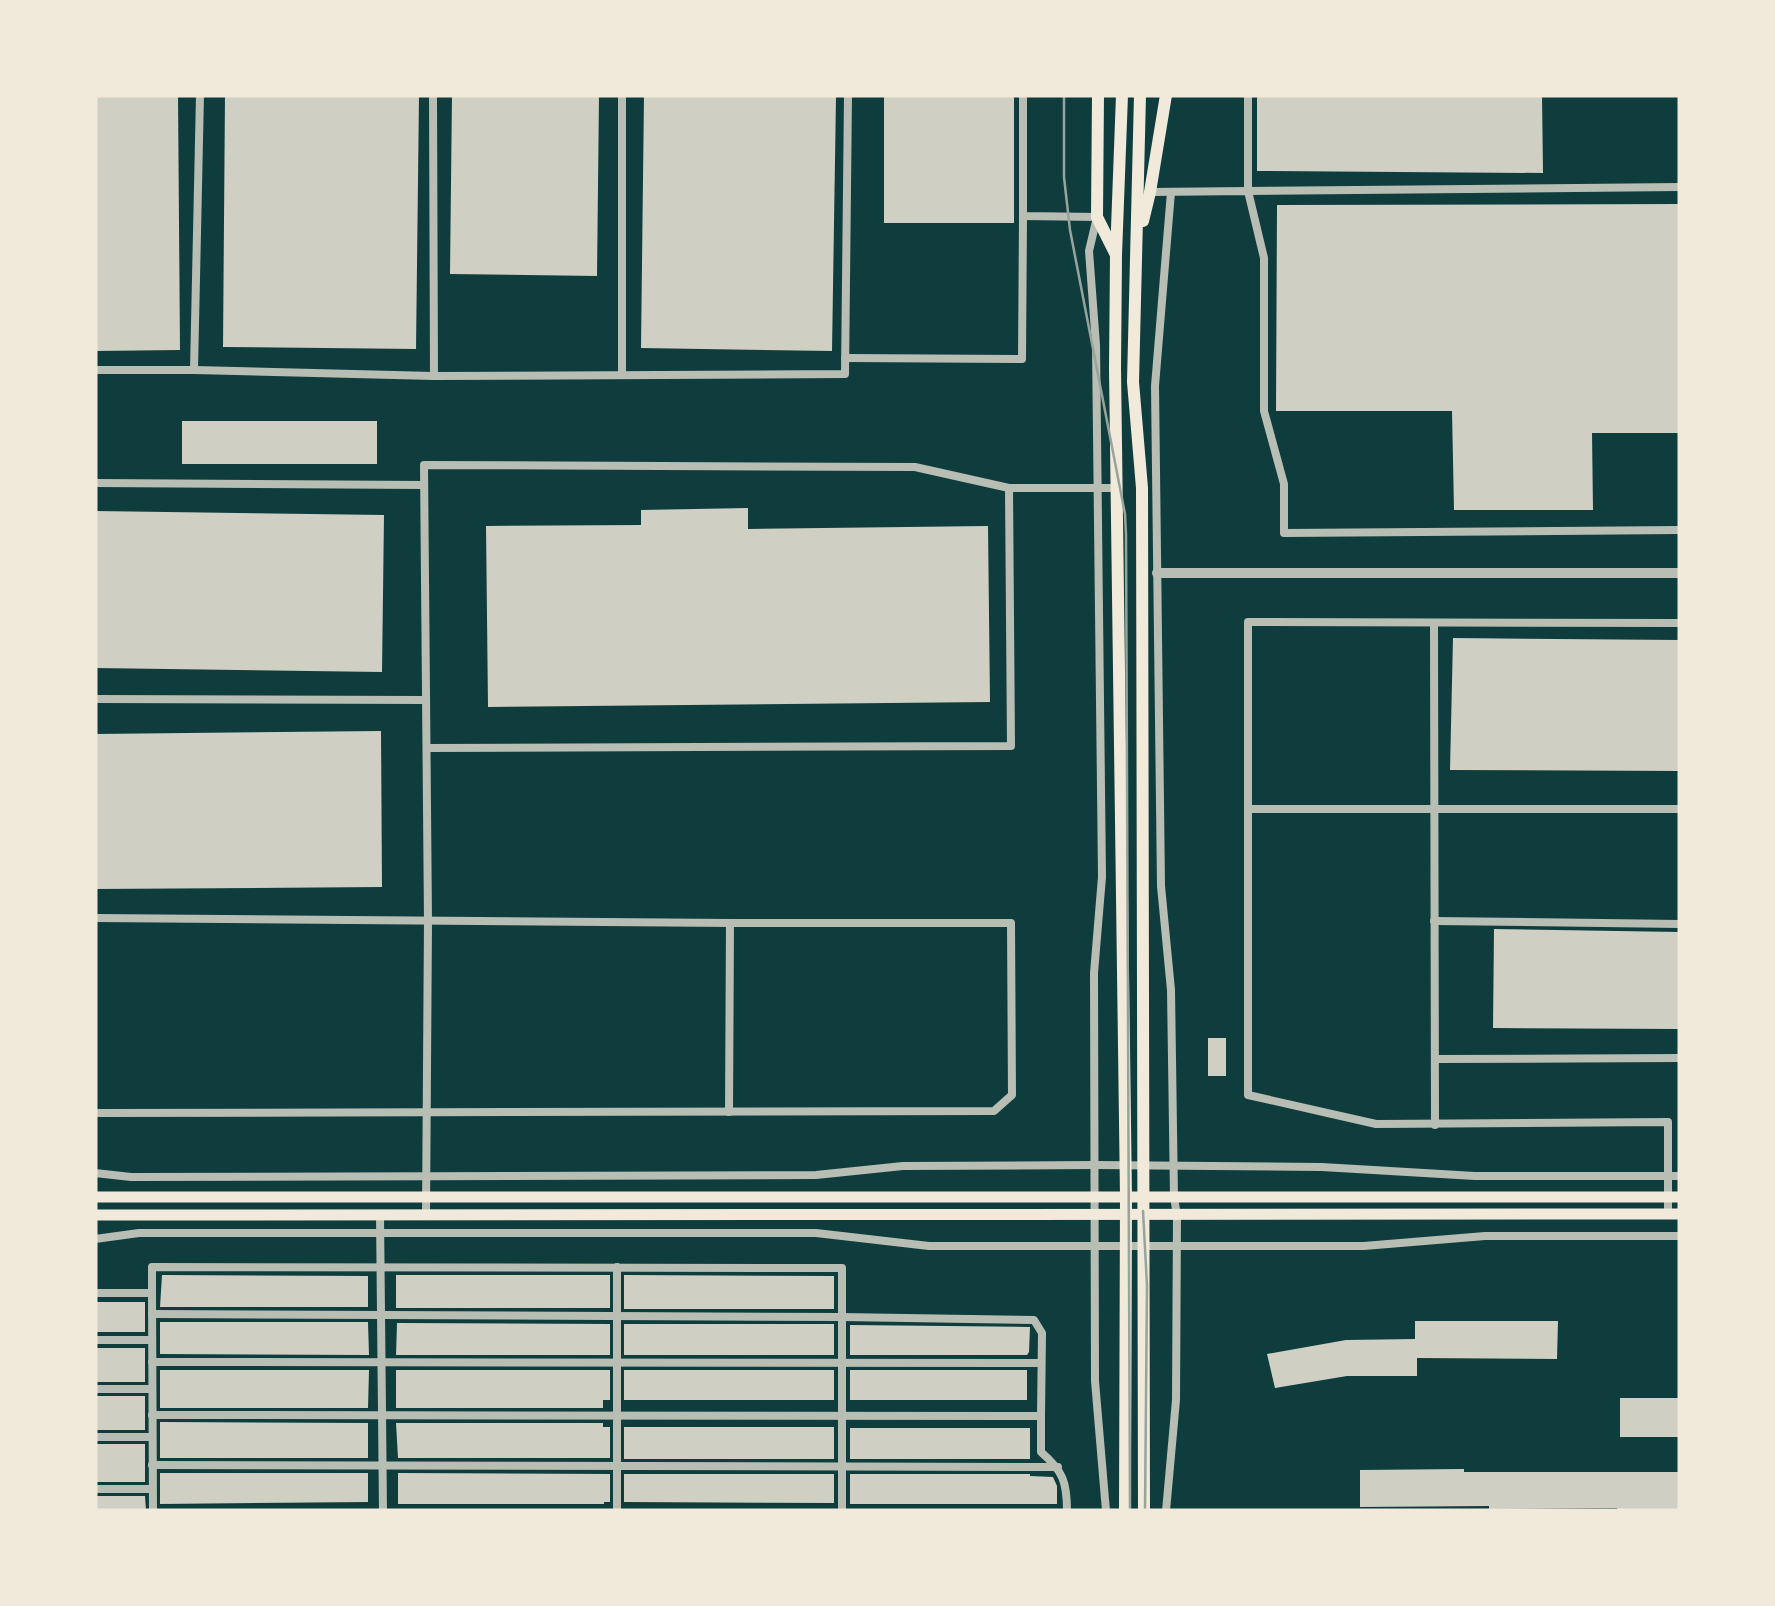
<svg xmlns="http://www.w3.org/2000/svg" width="1775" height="1606" font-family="Helvetica,sans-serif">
<rect width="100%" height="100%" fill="#0f3d3e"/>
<g fill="#cfcfc3">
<polygon points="95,95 178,95 180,350 95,351"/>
<polygon points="225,95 419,96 416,349 223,347"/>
<polygon points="452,95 599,96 597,276 450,274"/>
<polygon points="644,95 836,97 832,351 641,348"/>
<rect x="884" y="95" width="130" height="128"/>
<polygon points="1257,95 1542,95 1543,173 1257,171"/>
<polygon points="1680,204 1680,433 1592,433 1593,510 1454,510 1452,411 1276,411 1277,205"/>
<rect x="182" y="421" width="195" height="43"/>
<polygon points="748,508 748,529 988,526 990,702 488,707 486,526 641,525 641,510"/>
<polygon points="95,511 384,515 382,672 95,668"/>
<polygon points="1453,638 1680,640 1680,771 1450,770"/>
<polygon points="381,731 382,887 95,889 95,734"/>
<polygon points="1494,929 1680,932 1680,1029 1493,1028"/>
<rect x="1208" y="1038" width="18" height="38"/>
<polygon points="162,1275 368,1276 368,1307 160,1307"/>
<rect x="396" y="1275" width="214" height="33"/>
<polygon points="624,1275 834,1276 834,1309 624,1309"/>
<rect x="95" y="1302" width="50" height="30"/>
<polygon points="1415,1321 1558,1321 1557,1359 1417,1358 1417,1376 1347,1376 1275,1388 1267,1354 1346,1340 1415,1339"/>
<polygon points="160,1322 368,1322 369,1355 160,1354"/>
<polygon points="397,1323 610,1324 610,1355 396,1355"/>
<rect x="624" y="1324" width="210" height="31"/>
<polygon points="850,1325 1030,1327 1029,1352 1027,1355 850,1355"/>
<rect x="95" y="1348" width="50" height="34"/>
<polygon points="160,1370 369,1370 368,1408 160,1408"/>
<polygon points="396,1370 610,1370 610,1400 603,1400 603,1408 396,1408"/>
<rect x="624" y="1370" width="210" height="30"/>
<rect x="850" y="1370" width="177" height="30"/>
<rect x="95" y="1396" width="50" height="34"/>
<rect x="1620" y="1398" width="60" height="39"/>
<polygon points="160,1422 368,1423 368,1458 160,1458"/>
<polygon points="396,1423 603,1423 603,1427 610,1427 610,1458 398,1458"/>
<rect x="624" y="1427" width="210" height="32"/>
<rect x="850" y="1428" width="180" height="31"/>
<rect x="95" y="1444" width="50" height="38"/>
<polygon points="1464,1469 1464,1472 1680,1472 1680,1511 1617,1510 1617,1508 1489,1509 1489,1506 1360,1507 1360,1470"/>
<polygon points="160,1473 368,1473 368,1502 160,1504"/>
<polygon points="398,1473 610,1474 610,1502 604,1502 604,1504 398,1504"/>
<polygon points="624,1474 834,1474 834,1503 624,1502"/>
<polygon points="850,1474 1030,1474 1030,1476 1053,1477 1057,1486 1057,1504 850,1504"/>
<polygon points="95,1496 145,1496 146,1511 95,1511"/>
</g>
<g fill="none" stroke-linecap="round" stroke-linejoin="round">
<g stroke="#b8beb3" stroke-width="8">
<polyline points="433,95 434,376"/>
<polyline points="622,95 622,375"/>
<polyline points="1023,95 1023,216 1097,217 1089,251 1096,345 1102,877 1094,973 1095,1381 1106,1511"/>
<polyline points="1248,95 1248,191 1680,187"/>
<polyline points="1150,192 1248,191 1264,258 1264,411 1284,484 1284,533 1680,530"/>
<polyline points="845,358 1022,359 1023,216"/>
<polyline points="95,370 194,370 434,376 845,374 848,95"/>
<polyline points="194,370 200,95"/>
<polyline points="95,483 424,485"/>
<polyline points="1434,623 1435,1125"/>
<polyline points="95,699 426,700"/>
<polyline points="427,748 1011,746 1009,488"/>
<polyline points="1250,809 1680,809"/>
<polyline points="95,918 730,923 1011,923 1012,1095 994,1111 95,1113"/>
<polyline points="1434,921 1680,924"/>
<polyline points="1435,1059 1680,1058"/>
<polyline points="729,1112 730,923"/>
<polyline points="95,1173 131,1177 816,1175 903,1166 1095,1165 1322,1167 1475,1176 1680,1176"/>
<polyline points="1668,1214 1668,1122 1376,1124 1248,1095 1248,622 1680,623"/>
<polyline points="380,1215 383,1511"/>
<polyline points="426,1215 428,921 424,465 915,467 1009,488 1117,488"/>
<polyline points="95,1239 139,1233 816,1233 929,1246 1364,1246 1485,1236 1680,1236"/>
<polyline points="617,1267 617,1511"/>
<polyline points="95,1293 152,1293 152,1267 842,1268 842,1511"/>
<polyline points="152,1293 153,1511"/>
<polyline points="152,1314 841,1317 1034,1320 1042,1333 1041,1416 152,1415"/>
<polyline points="95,1340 151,1340"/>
<polyline points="152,1362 1041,1363"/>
<polyline points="95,1389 152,1389"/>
<path d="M1041 1416V1452C1063 1471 1067 1482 1067 1511"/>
<polyline points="95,1437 152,1437"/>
<polyline points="152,1465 1058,1467"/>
<polyline points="95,1489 152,1489"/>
<polyline points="1166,1511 1176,1400 1177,1216 1174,1197 1171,990 1161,886 1155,386 1171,192"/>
</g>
<polyline stroke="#b8beb3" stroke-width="10" points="1157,573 1680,573"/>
<g stroke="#f1e9da" stroke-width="11">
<polyline points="95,1197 1680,1197"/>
<polyline points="95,1215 1680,1214"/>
</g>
<g stroke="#f1e9da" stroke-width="12">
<polyline points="1098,95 1097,217 1115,253"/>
<polyline points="1122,95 1116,255 1115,369 1126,1197 1125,1511"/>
<polyline points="1140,95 1133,382 1142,488 1144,1511"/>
<polyline points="1143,221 1150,192 1166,95"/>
</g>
<g stroke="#97a49c" stroke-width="2.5">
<polyline points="1064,95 1064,177 1070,230 1125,514 1126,535 1130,1511"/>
<polyline points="1143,1211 1147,1285 1145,1511"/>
</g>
</g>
<rect width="1775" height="1606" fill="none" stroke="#f1e9da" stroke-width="195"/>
</svg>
